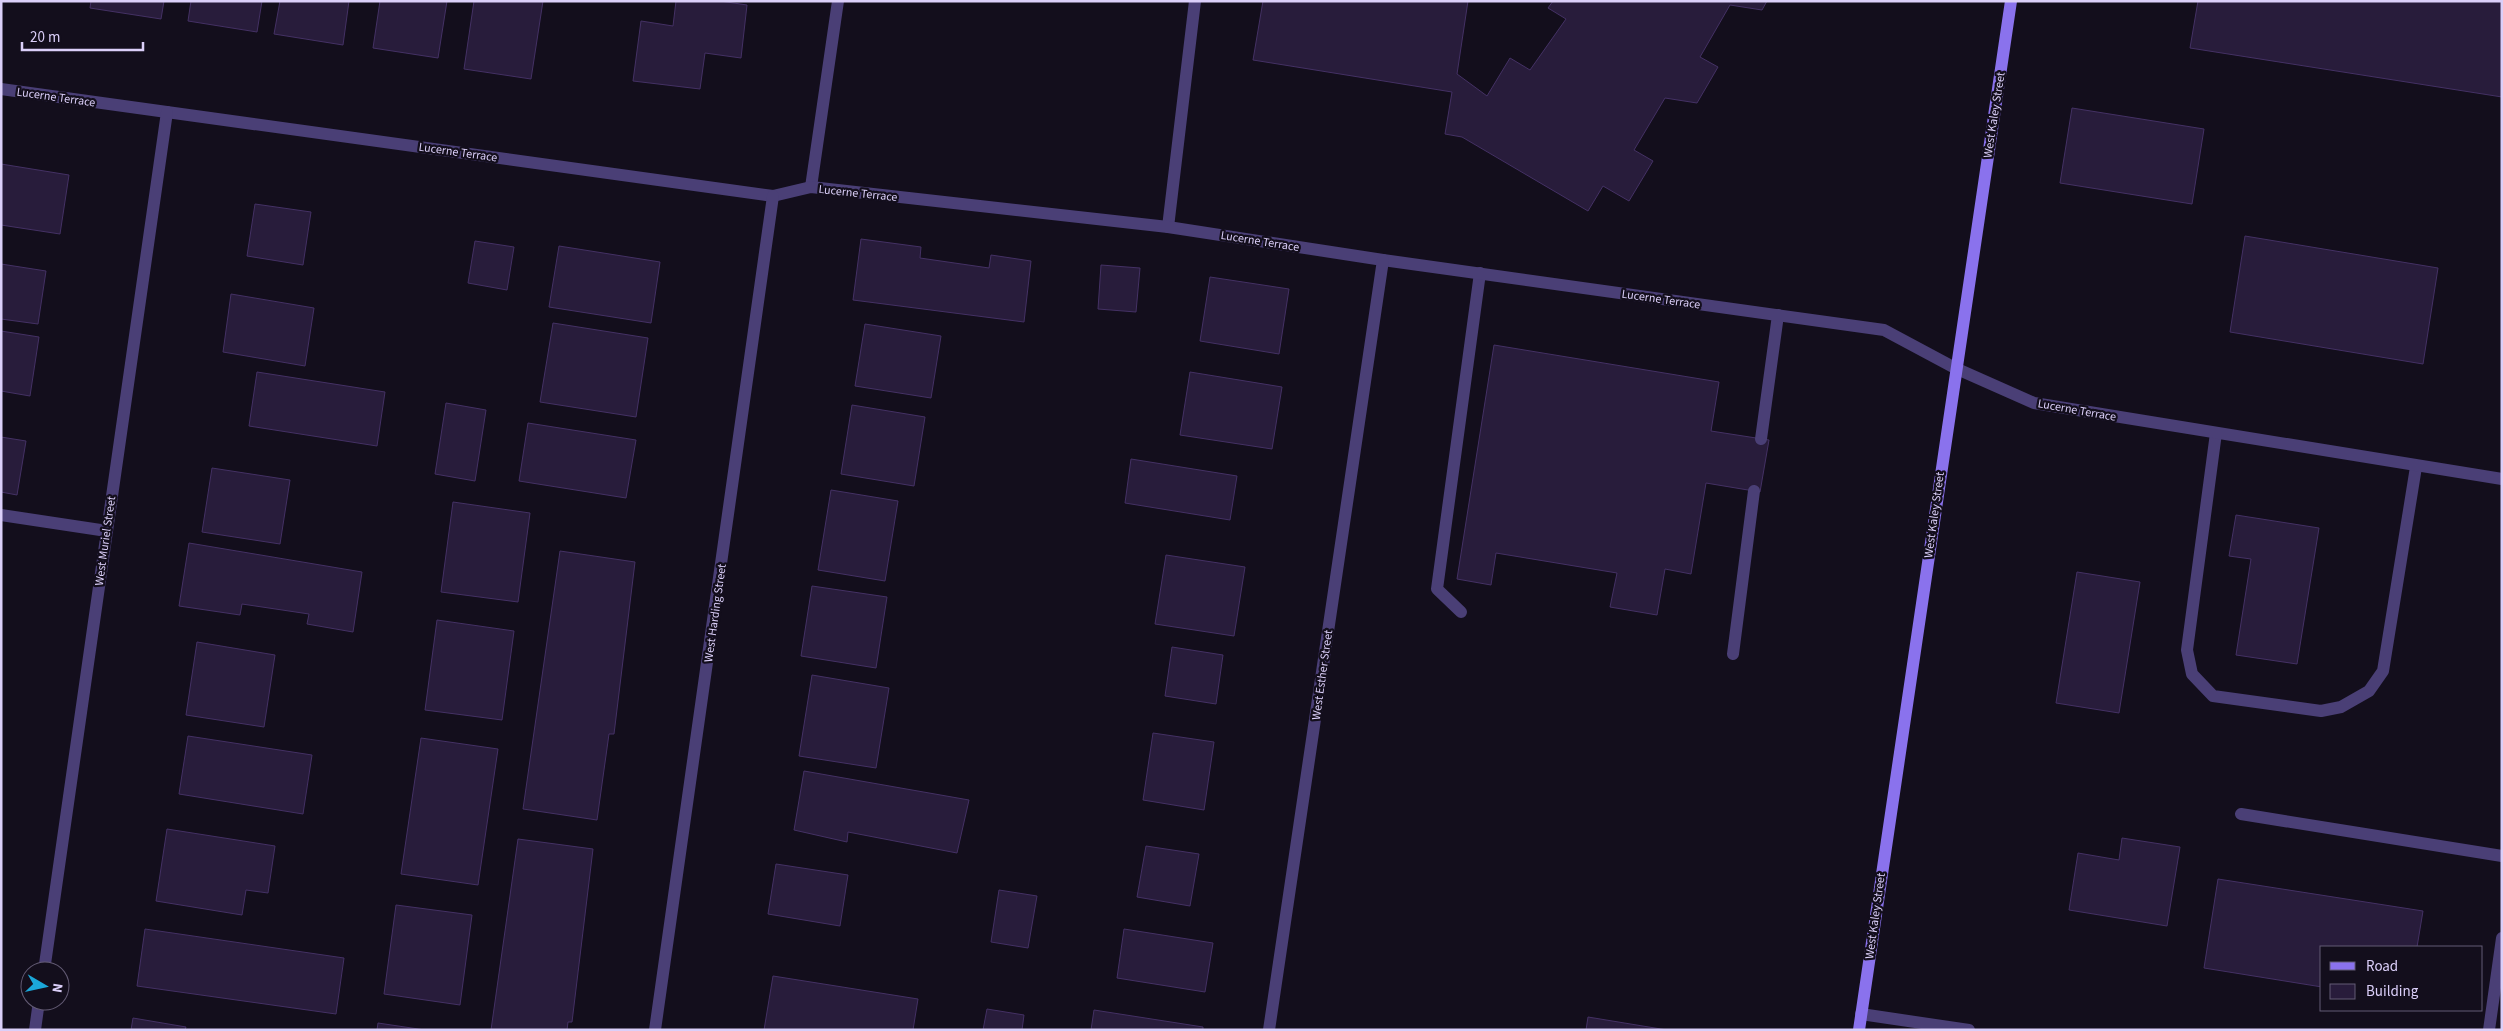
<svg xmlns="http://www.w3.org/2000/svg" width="2503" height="1031" font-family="'Source Sans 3',sans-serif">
<rect width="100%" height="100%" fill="#130e1c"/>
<g fill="#281c3b" stroke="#443164">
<polygon points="91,1 164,1 161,19 90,8"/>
<polygon points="191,1 262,1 257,32 188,21"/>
<polygon points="280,1 349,1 343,45 274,34"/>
<polygon points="380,1 447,1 438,58 373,48"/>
<polygon points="474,1 543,1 531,79 464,69"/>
<polygon points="676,1 720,1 747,5 741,58 705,53 700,89 633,81 641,21 673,26"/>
<polygon points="1263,1 1468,1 1457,74 1487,96 1510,58 1530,70 1566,19 1548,8 1553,1 1767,1 1762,10 1730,5 1700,57 1718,67 1697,103 1665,98 1634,150 1653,161 1629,201 1603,186 1588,211 1462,137 1445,134 1452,92 1253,60"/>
<polygon points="2198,1 2502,1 2502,97 2190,48"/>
<polygon points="2072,108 2204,129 2192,204 2060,183"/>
<polygon points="1,164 69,175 60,234 1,225"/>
<polygon points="255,204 311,212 303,265 247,256"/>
<polygon points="2245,236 2438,268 2423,364 2230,332"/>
<polygon points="861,239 921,247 920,258 989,268 991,255 1031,261 1024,322 853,300"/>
<polygon points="475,241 514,247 507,290 468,283"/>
<polygon points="559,246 660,262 651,323 549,307"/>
<polygon points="1,264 46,271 38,324 1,319"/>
<polygon points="1101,265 1140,268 1136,312 1098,309"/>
<polygon points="1210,277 1289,289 1279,354 1200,341"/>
<polygon points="231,294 314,308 305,366 223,352"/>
<polygon points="553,323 648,338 636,417 540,402"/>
<polygon points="865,324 941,336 931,398 855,386"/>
<polygon points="1,331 39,337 30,396 1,391"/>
<polygon points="1494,345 1719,382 1711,431 1769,440 1760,492 1706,483 1691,574 1665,569 1657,615 1610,607 1617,573 1496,553 1491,585 1457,579"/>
<polygon points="257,372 385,392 377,446 249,426"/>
<polygon points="1190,372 1282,387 1272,449 1180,435"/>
<polygon points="446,403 486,410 475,481 435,474"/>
<polygon points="852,405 925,417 914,486 841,474"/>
<polygon points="528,423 636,440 626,498 519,481"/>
<polygon points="1,437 26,441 17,495 1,492"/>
<polygon points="1131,459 1237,476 1230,520 1125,503"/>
<polygon points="212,468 290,480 280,544 202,532"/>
<polygon points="831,490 898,501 885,581 818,570"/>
<polygon points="453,502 530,513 518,602 441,592"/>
<polygon points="2236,515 2319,528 2297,664 2236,655 2251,559 2229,556"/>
<polygon points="189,543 362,572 353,632 307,624 309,614 242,604 240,615 179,606"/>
<polygon points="560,551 635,562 614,734 609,734 597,820 523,809"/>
<polygon points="1166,555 1245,567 1234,636 1155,624"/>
<polygon points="2077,572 2140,582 2119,713 2056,703"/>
<polygon points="812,586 887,597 876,668 801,656"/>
<polygon points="437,620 514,631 502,720 425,710"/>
<polygon points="197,642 275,655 264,727 186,715"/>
<polygon points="1172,647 1223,655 1216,704 1165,696"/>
<polygon points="812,675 889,688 876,768 799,756"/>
<polygon points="1153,733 1214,742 1204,810 1143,800"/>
<polygon points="188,736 312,755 303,814 179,794"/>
<polygon points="421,738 498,749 478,885 401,874"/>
<polygon points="804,771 969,800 957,853 848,832 847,842 794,830"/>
<polygon points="167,829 275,846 268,893 246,890 242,915 156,901"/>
<polygon points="2122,838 2180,847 2167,926 2069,910 2078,853 2119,860"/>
<polygon points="518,839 593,849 572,1022 568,1022 567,1030 491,1030"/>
<polygon points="1146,846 1199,854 1190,906 1137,897"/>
<polygon points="776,864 848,875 840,926 768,914"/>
<polygon points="2218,879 2423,911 2417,947 2322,947 2322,987 2204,968"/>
<polygon points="999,890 1037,896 1028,948 991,942"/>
<polygon points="396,905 472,915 460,1005 384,994"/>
<polygon points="145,929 344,958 336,1014 137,986"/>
<polygon points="1124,929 1213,943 1205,992 1117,978"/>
<polygon points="773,976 918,999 913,1030 764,1030"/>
<polygon points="987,1009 1024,1015 1022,1030 983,1030"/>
<polygon points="1094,1010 1203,1027 1203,1030 1091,1030"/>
<polygon points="1588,1017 1667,1030 1586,1030"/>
<polygon points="133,1018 186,1027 185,1030 131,1030"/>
<polygon points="378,1023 425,1030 377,1030"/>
</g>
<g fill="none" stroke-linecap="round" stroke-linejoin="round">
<g stroke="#4a3f76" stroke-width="12">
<polyline points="811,187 838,1"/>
<polyline points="1168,227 1195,1"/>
<polyline points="2216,433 2187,650 2192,674 2213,696 2321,711 2341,707 2369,691 2383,671 2416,467"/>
<polyline points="1761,439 1778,315"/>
<polyline points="1,515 107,531"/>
<polyline points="1461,612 1437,589 1480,273"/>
<polyline points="1733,654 1754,491"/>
<polyline points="2241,814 2502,856"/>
</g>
<g stroke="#4a3f76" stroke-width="12">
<polyline points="1,89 773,196 811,187 1168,227 1383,260 1884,330 1955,368 2034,403 2502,479"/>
<polyline points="44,971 167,112"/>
<polyline points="1861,1014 1969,1030"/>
<polyline points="35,1030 39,1001"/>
<polyline points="655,1030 773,196"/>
<polyline points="1269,1030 1383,260"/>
<polyline points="2489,1030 2502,938"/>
</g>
<polyline stroke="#8a72ed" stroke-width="12" points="1859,1030 2011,1"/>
</g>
<g text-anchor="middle" stroke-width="4.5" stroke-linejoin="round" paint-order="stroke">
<g font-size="12" fill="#dbcff9" stroke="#130e1c">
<text transform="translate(56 97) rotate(8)" y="4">Lucerne Terrace</text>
<text transform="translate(1994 115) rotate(-81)" y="4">West Kaley Street</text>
<text transform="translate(458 152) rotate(8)" y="4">Lucerne Terrace</text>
<text transform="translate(858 193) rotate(6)" y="4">Lucerne Terrace</text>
<text transform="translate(1260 241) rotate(9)" y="4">Lucerne Terrace</text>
<text transform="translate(1661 299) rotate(8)" y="4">Lucerne Terrace</text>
<text transform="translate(2077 410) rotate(10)" y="4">Lucerne Terrace</text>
<text transform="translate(1934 515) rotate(-82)" y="4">West Kaley Street</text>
<text transform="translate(105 541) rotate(-82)" y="4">West Muriel Street</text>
<text transform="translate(715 613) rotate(-82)" y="4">West Harding Street</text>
<text transform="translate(1322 675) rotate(-82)" y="4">West Esther Street</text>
<text transform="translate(1875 916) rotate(-82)" y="4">West Kaley Street</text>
</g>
</g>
<rect width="2503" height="1031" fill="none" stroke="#dbcff9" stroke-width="5"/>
<rect x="2320" y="946" width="162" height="65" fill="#130e1c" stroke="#635b74"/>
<rect x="2330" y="962" width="25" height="8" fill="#8a72ed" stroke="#635b74"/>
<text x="2366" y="971" font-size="15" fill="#dbcff9">Road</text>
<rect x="2330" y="984" width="25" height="15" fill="#281c3b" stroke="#635b74"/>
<text x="2366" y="996" font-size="15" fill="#dbcff9">Building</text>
<g transform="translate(45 986) rotate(99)"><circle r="24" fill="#130e1c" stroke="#635b74"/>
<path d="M0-4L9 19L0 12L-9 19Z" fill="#1ba7d9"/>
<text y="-8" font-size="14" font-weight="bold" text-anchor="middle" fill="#dbcff9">N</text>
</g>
<path d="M22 42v8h121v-8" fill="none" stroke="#dbcff9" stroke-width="2.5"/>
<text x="30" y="42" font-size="15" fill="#dbcff9" stroke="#130e1c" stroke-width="4" paint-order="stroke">20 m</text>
</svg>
